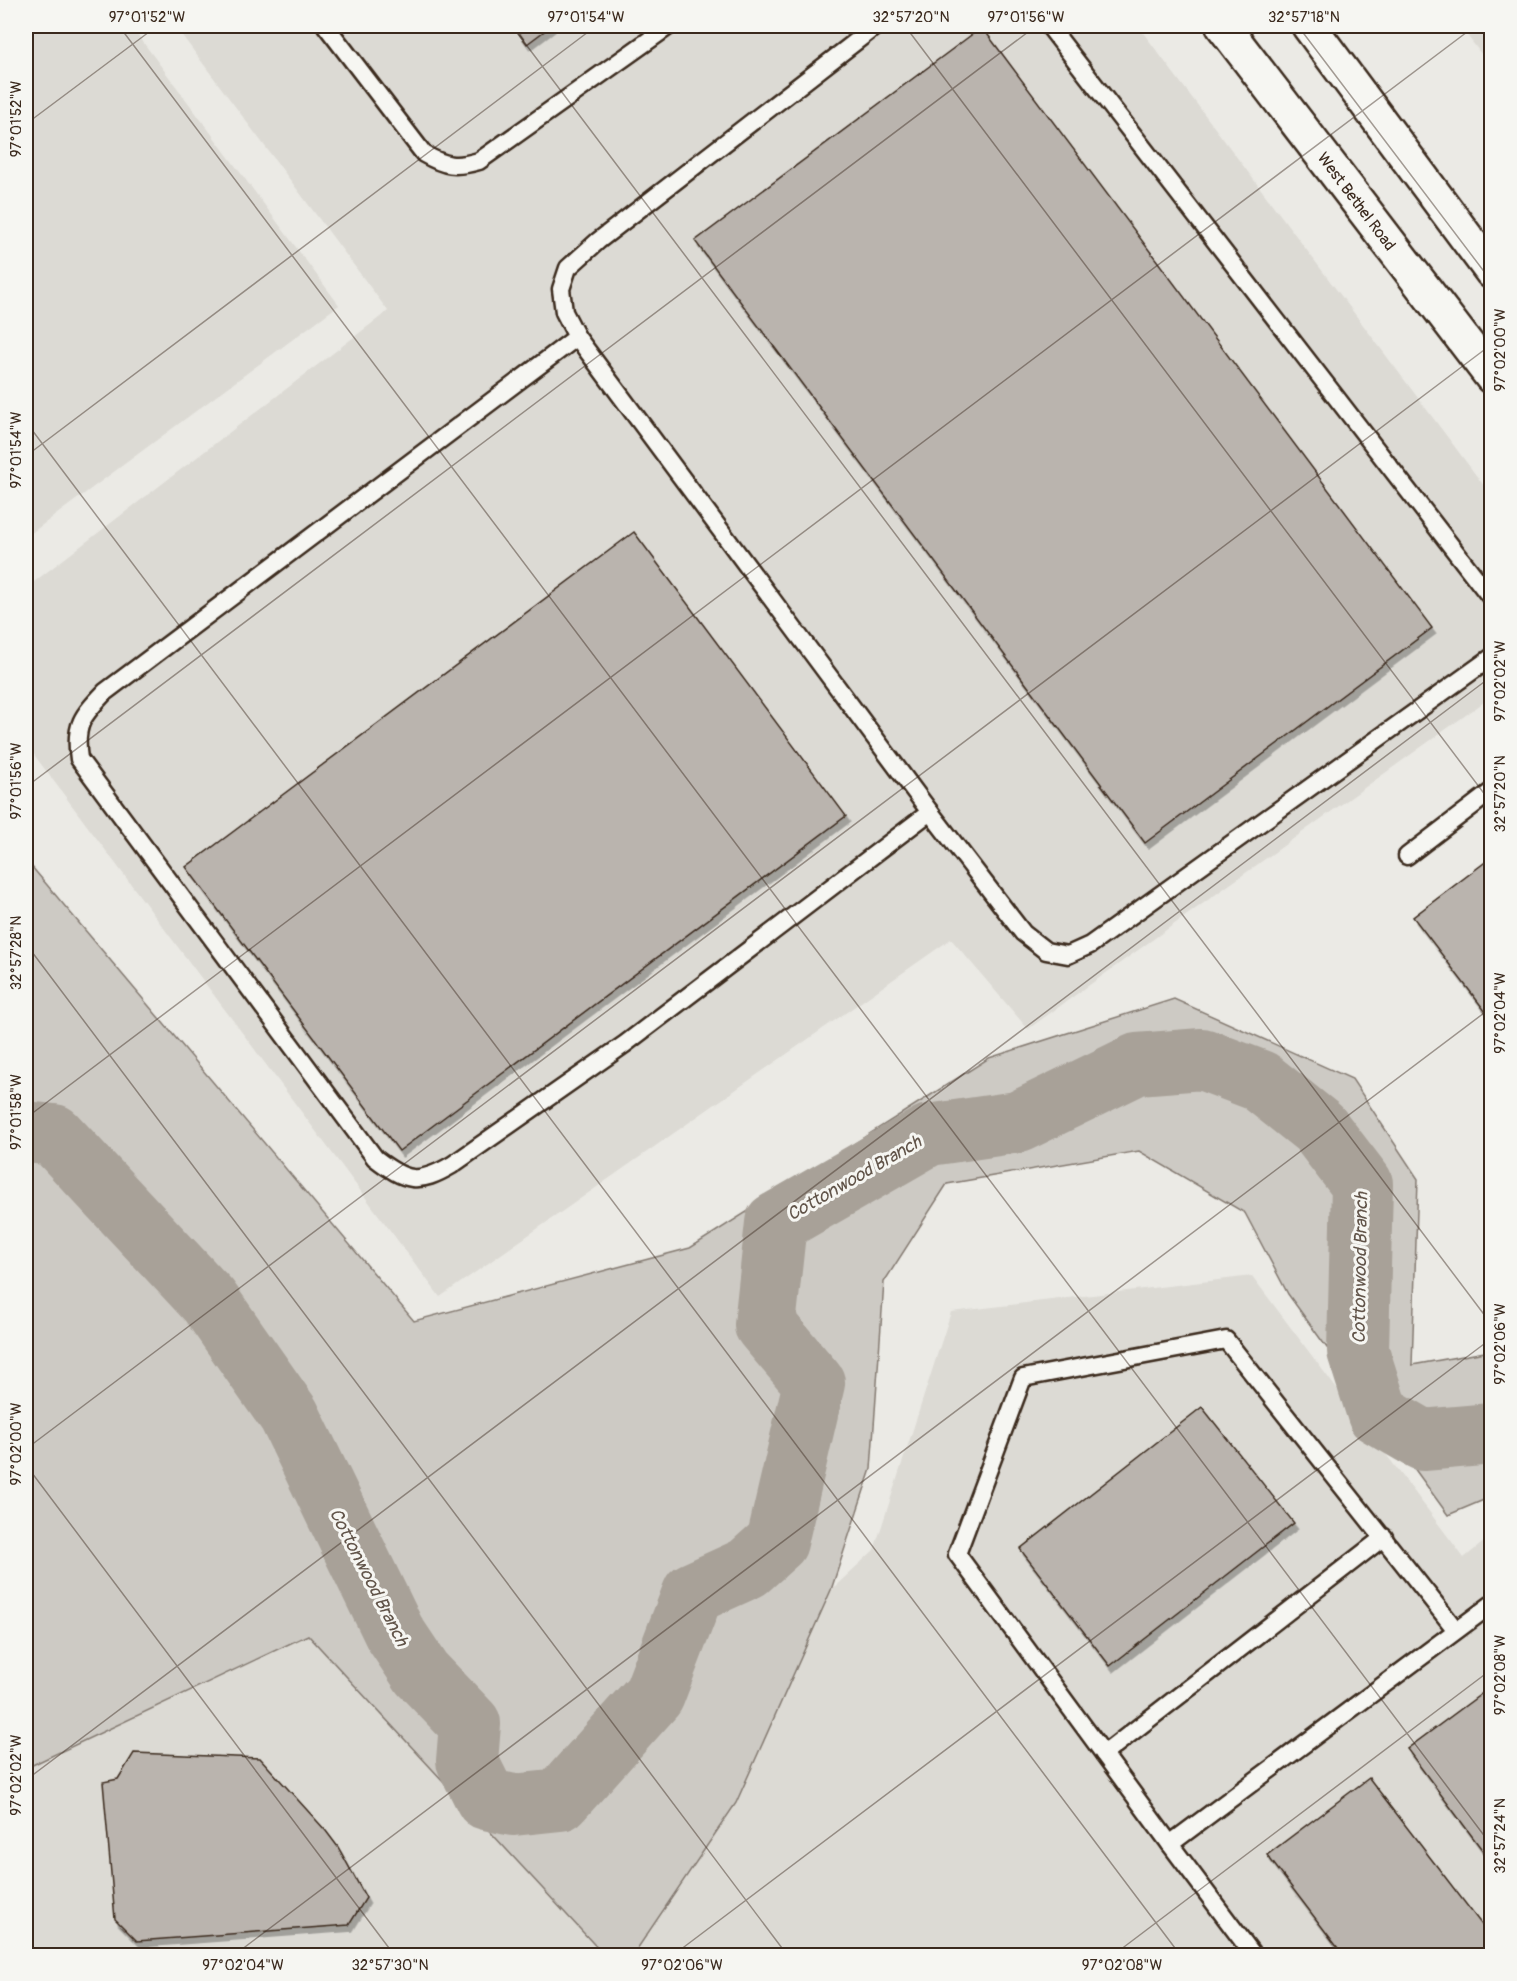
<svg xmlns="http://www.w3.org/2000/svg" width="1517" height="1981" font-family="Pangolin,sans-serif">
<defs>
<filter id="shadow"><feDropShadow dx="3.5" dy="6" stdDeviation="0" flood-color="#0004"/></filter>
</defs>
<rect width="100%" height="100%" fill="#ebeae5"/>
<filter id="ink" filterUnits="userSpaceOnUse"><feTurbulence type="fractalNoise" baseFrequency=".0167" numOctaves="2"/><feDisplacementMap in="SourceGraphic" scale="12" xChannelSelector="R" yChannelSelector="G"/><feConvolveMatrix kernelMatrix="1 2 1 2 8 2 1 2 1" color-interpolation-filters="sRGB"/></filter>
<g filter="url(#ink)">
<g fill="#dcdad4">
<polygon points="26,26 131,26 339,305 26,537"/>
<polygon points="175,26 1138,26 1491,495 1491,697 1028,1029 951,939 440,1297 26,744 26,588 388,311"/>
<polygon points="1460,26 1491,26 1491,67"/>
<polygon points="1252,1276 1464,1558 1491,1536 1491,1955 633,1956 736,1803 831,1590 874,1550 951,1312"/>
<polygon points="308,1635 604,1955 26,1955 26,1768"/>
</g>
<polygon fill="#cdcac4" stroke="#847a71" stroke-width="1.5" points="26,860 414,1321 690,1248 989,1058 1174,999 1352,1079 1418,1179 1412,1365 1491,1351 1491,1497 1448,1515 1288,1294 1245,1213 1139,1151 947,1184 884,1282 871,1469 831,1590 736,1803 633,1955 604,1955 308,1635 26,1768"/>
<g fill="none" stroke-linecap="round" stroke-linejoin="round">
<polyline stroke="#a8a198" stroke-width="62" points="26,1132 54,1135 209,1301 289,1415 394,1632 422,1674 470,1724 467,1761 486,1799 513,1805 560,1800 654,1695 693,1593 748,1568 777,1542 814,1383 765,1325 776,1223 929,1135 1018,1122 1137,1064 1202,1059 1260,1081 1319,1128 1362,1184 1358,1351 1378,1414 1423,1440 1492,1434"/>
</g>
<g fill="#bab4ae" stroke="#3b2a1e" stroke-width="1.5" filter="url(#shadow)">
<polygon points="514,26 551,26 527,44"/>
<polygon points="982,27 1432,628 1145,843 695,241"/>
<polygon points="634,532 846,816 399,1151 186,867"/>
<polygon points="1492,857 1492,1020 1413,917"/>
<polygon points="1202,1407 1294,1523 1110,1666 1020,1549"/>
<polygon points="1492,1686 1492,1863 1407,1749"/>
<polygon points="134,1753 260,1758 326,1831 338,1847 366,1898 349,1925 137,1941 115,1919 103,1782 118,1779"/>
<polygon points="1369,1778 1492,1938 1492,1956 1344,1956 1267,1855"/>
</g>
<g fill="none" stroke-linecap="round" stroke-linejoin="round">
<g stroke="#3b2a1e" stroke-width="21">
<g id="lane">
<path d="M326 26 424 154C445 166 455 168 479 161L669 26"/>
<polyline points="876,26 598,241 568,268 561,289 564,312 577,337 930,812"/>
<polyline points="1049,26 1492,599"/>
<path d="M577 337 105 692C82 716 74 725 79 759L375 1158C406 1182 418 1185 452 1165L625 1044 930 812 1023 933 1046 951 1068 955 1090 945 1492 657"/>
<polyline points="1407,856 1492,791"/>
<polyline points="1104,1754 1384,1537"/>
<polyline points="1170,1844 957,1554 1023,1378 1226,1340 1456,1630"/>
<polyline points="1254,1956 1170,1844 1492,1604"/>
</g>
</g>
<g stroke="#3b2a1e" stroke-width="38">
<g id="secondary">
<polyline points="1223,26 1492,377"/>
<polyline points="1309,26 1492,272"/>
</g>
</g>
<use href="#lane" stroke="#f6f6f2" stroke-width="16"/>
<use href="#secondary" stroke="#f6f6f2" stroke-width="33"/>
</g>
</g>
<path fill="none" stroke="#3b2a1e" stroke-width="1.5" stroke-opacity="0.45" d="M119 26 1492 1846M512 26 1492 1325M905 26 1492 804M1298 26 1492 282M26 124 157 26M26 422 1181 1956M26 456 596 26M26 787 1036 26M26 944 788 1956M26 1118 1475 26M26 1449 1492 344M26 1465 395 1956M26 1780 1492 676M233 1956 1492 1007M672 1956 1492 1338M1112 1956 1492 1669"/>
<g text-anchor="middle" stroke-width="6" stroke-linejoin="round" paint-order="stroke">
<g font-size="16" fill="#3b2a1e" stroke="#f6f6f2">
<text transform="translate(1357 201) rotate(53)" y="6">West Bethel Road</text>
</g>
<g font-size="18" font-style="italic" fill="#615449" stroke="#f6f6f2">
<text transform="translate(854 1178) rotate(-30)" y="6">Cottonwood Branch</text>
<text transform="translate(1360 1268) rotate(-89)" y="6">Cottonwood Branch</text>
<text transform="translate(369 1577) rotate(63)" y="6">Cottonwood Branch</text>
</g>
</g>
<rect width="1517" height="1981" fill="none" stroke="#f6f6f2" stroke-width="66"/>
<rect x="33" y="33" width="1451" height="1915" fill="none" stroke="#3b2a1e" stroke-width="2"/>
<g font-size="15" text-anchor="middle" fill="#3b2a1e">
<text x="147" y="22">97°01'52"W</text>
<text x="586" y="22">97°01'54"W</text>
<text x="911" y="22">32°57'20"N</text>
<text x="1026" y="22">97°01'56"W</text>
<text x="1304" y="22">32°57'18"N</text>
<text transform="translate(16 119) rotate(-90)" y="5">97°01'52"W</text>
<text transform="translate(1500 350) rotate(-90)" y="5">97°02'00"W</text>
<text transform="translate(16 450) rotate(-90)" y="5">97°01'54"W</text>
<text transform="translate(1500 681) rotate(-90)" y="5">97°02'02"W</text>
<text transform="translate(16 781) rotate(-90)" y="5">97°01'56"W</text>
<text transform="translate(1500 794) rotate(-90)" y="5">32°57'20"N</text>
<text transform="translate(16 953) rotate(-90)" y="5">32°57'28"N</text>
<text transform="translate(1500 1013) rotate(-90)" y="5">97°02'04"W</text>
<text transform="translate(16 1112) rotate(-90)" y="5">97°01'58"W</text>
<text transform="translate(1500 1344) rotate(-90)" y="5">97°02'06"W</text>
<text transform="translate(16 1444) rotate(-90)" y="5">97°02'00"W</text>
<text transform="translate(1500 1675) rotate(-90)" y="5">97°02'08"W</text>
<text transform="translate(16 1775) rotate(-90)" y="5">97°02'02"W</text>
<text transform="translate(1500 1836) rotate(-90)" y="5">32°57'24"N</text>
<text x="243" y="1970">97°02'04"W</text>
<text x="390" y="1970">32°57'30"N</text>
<text x="682" y="1970">97°02'06"W</text>
<text x="1122" y="1970">97°02'08"W</text>
</g>
</svg>
